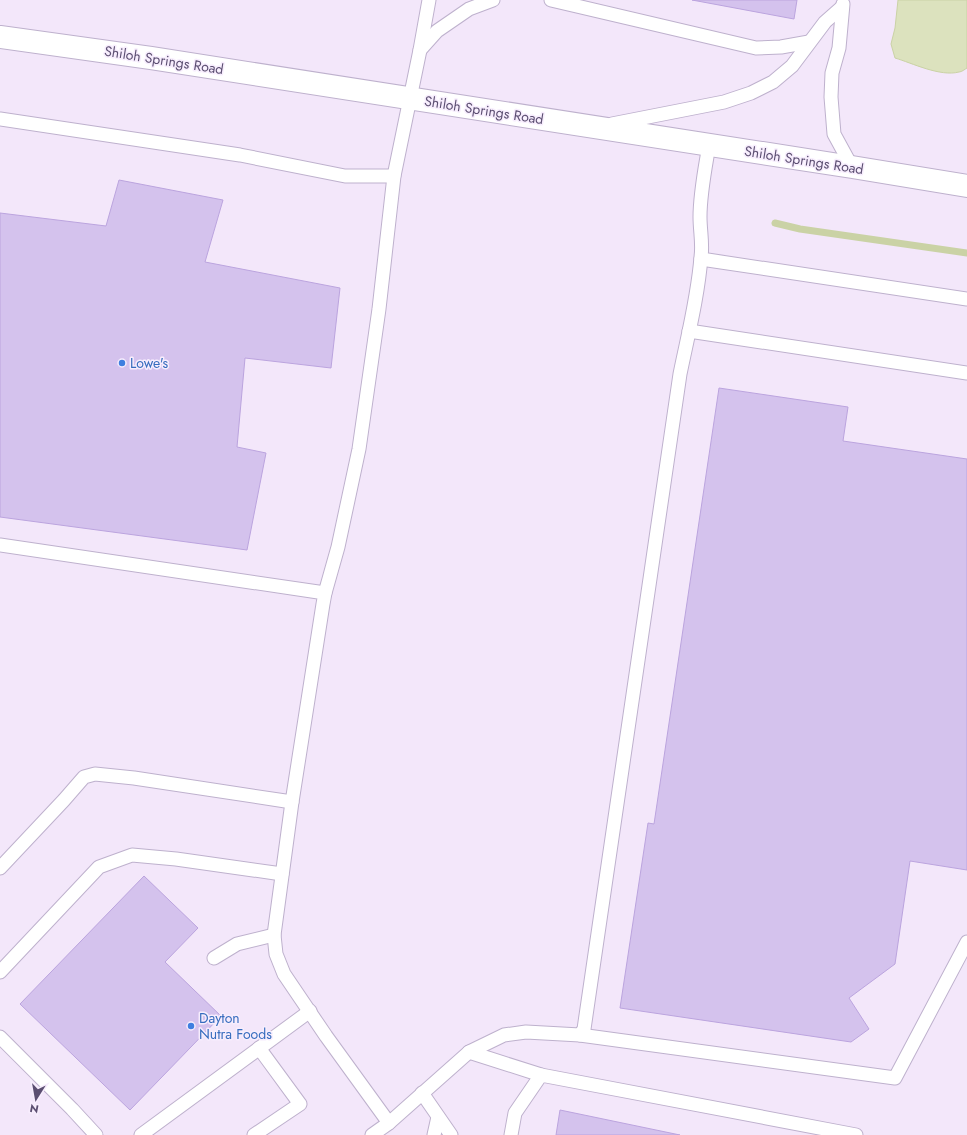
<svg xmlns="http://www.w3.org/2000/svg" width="967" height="1135" font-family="Jost,sans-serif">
<rect width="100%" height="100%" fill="#f3e7fa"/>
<path fill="#dce2be" stroke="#cad2a5" d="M898 0H967V68C965 69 962 72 959 72 940 77 912 63 895 58L891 44 895 28Z"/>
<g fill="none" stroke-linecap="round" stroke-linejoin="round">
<polyline stroke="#cad2a5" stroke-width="7" points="775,223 800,229 967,253"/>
</g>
<g fill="#d4c2ed" stroke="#bba4de">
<polygon points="692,0 797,0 794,19"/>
<polygon points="119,180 223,200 205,262 340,288 331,368 245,358 237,447 266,453 247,550 0,517 0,213 106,226"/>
<polygon points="719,388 848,407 843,441 967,459 967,870 910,861 895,964 849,998 869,1029 851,1042 620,1008 648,823 654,824"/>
<polygon points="144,876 198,928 165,962 221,1016 130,1110 20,1004"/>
<polygon points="560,1110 680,1135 556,1135"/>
</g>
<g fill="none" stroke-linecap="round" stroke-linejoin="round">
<g stroke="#beb1cd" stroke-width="15">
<g id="service">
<polyline points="551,0 756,48 781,47 809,42"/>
<polyline points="843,4 839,48 832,73 831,97 834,134 852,167"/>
<polyline points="420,50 437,31 469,9 493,0"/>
<polyline points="0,119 240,155 345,176 394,176"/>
<polyline points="612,124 724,102 751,93 773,82 792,66 825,22 842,7"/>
<polyline points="701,259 967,299"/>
<polyline points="689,331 967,373"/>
<polyline points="0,545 325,593"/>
<polyline points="0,868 64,800 84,777 95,774 134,778 292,802"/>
<polyline points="214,958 237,944 274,935"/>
<polyline points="0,972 99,867 132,855 176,859 282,874"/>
<polyline points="580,1035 895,1078 967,942"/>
<polyline points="0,1037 72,1109 96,1135"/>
<polyline points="469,1052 541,1075"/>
<polyline points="422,1093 451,1135"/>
<polyline points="389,1123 326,1036 284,974 276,954 274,935 292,802 323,604 325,593 338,547 359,449 379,309 394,176 420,50 429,0"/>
<polyline points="141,1135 310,1011"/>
<polyline points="254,1135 300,1104 259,1048"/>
<path d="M372 1135 389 1123 469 1052 504 1035 526 1032 580 1035 584 1029 680 374C688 335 698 296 701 257 703 244 700 231 700 217 700 193 705 169 709 145"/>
<polyline points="434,1135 438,1117"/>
<polyline points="511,1135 515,1113 541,1075 856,1135"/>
</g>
</g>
<g stroke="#beb1cd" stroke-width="24">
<polyline id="tertiary" points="0,37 151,58 852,167 967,186"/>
</g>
<use href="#service" stroke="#fff" stroke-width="13"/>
<use href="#tertiary" stroke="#fff" stroke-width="22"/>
</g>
<g fill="#3f7fe0" stroke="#f7edfd" stroke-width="1.5">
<circle cx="122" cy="363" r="4"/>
<circle cx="191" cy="1026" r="4"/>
</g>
<g text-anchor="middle" stroke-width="3" stroke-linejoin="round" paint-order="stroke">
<g font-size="14" fill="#5b4e71" stroke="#f7edfd">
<text transform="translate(164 60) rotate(9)" y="5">Shiloh Springs Road</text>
<text transform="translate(484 110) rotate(9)" y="5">Shiloh Springs Road</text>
<text transform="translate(804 160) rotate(9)" y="5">Shiloh Springs Road</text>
</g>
<g font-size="14" fill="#366cbe" stroke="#f7edfd" text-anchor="start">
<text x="130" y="368">Lowe's</text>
<text x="199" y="1023">Dayton<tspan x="199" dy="16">Nutra Foods</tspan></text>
</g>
</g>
<g transform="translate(36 1099) rotate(191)" stroke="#f7edfd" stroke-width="3" paint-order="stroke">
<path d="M0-3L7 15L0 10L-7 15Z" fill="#5b4e71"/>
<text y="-6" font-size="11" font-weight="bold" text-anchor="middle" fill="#5b4e71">N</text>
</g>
</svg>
